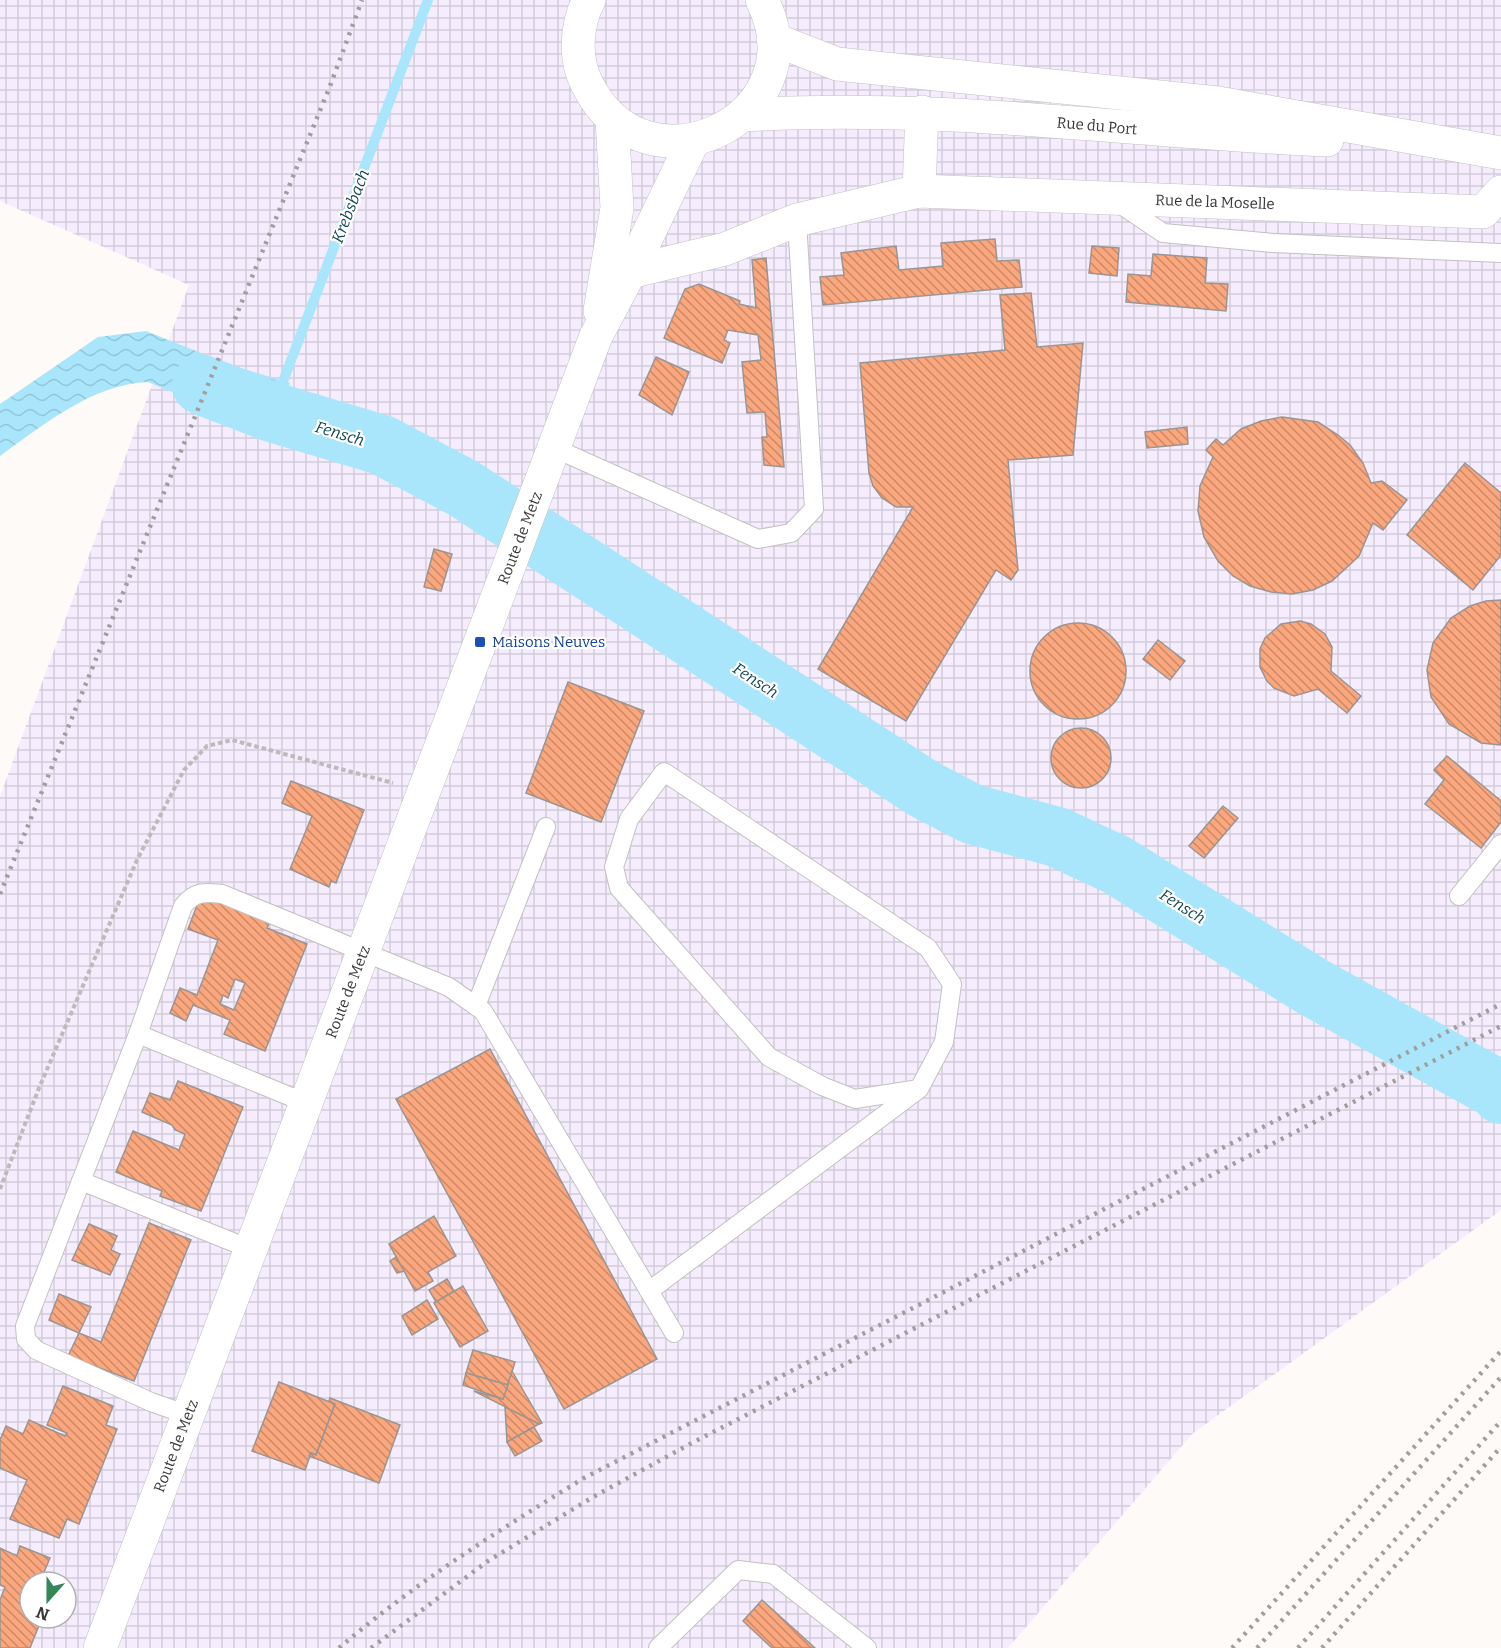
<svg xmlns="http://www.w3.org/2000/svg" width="1501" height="1648" font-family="Bitter,serif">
<defs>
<pattern id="industrial-grid" width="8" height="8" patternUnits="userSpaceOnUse" patternTransform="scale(1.5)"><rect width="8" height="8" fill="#f5edfe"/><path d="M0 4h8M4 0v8" fill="none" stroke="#d3ccda"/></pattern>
<pattern id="water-waves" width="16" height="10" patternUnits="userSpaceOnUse" patternTransform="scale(1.5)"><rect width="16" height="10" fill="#a9e6fc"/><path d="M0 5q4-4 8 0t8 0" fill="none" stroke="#92c6d9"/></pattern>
<pattern id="building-back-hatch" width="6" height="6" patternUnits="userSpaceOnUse" patternTransform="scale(1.5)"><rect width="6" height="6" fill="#fba77e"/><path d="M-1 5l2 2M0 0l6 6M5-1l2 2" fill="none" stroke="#cc8968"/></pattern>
</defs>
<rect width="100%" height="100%" fill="#fefaf8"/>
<path fill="url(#industrial-grid)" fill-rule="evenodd" d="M0 0H1501V1210L1192 1434 1008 1648H0V796L189 285 0 201ZM30 1582H66V1618H30Z"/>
<path fill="url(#water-waves)" d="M146 331 231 365 290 383 273 434 148 382C93 384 43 425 0 456V404L98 337Z"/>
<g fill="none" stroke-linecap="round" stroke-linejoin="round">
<polyline stroke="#a9e6fc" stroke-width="10" points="279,392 428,0"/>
<polyline stroke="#a9e6fc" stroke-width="60" points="202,385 272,412 382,445 463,488 924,789 972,814 1057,837 1117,865 1313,987 1497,1089 1501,1094"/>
</g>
<g fill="url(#building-back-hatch)" stroke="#9a9593" stroke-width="1.5" fill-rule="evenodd">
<polygon points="995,239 997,261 1019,260 1022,287 823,305 820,277 844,275 841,253 896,246 899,270 943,266 941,243"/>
<polygon points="1092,246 1119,248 1117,276 1089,273"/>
<polygon points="1153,254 1207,258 1205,283 1228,284 1226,311 1126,302 1128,274 1151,276"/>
<polygon points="766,258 784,467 764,465 762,437 767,437 765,412 747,413 742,362 761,360 758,335 728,330 724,340 730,343 722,363 664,338 685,289 699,284 740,301 739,304 756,308 752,260"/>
<polygon points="1031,293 1037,347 1083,343 1073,455 1008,460 1018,570 1011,580 996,570 906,721 818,669 913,507 896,507 882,498 873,486 869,473 860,363 1005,350 1000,295"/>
<polygon points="656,357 689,372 672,415 639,395"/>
<polygon points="1282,417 1318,422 1338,435 1350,445 1363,463 1371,483 1382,481 1407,500 1383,530 1373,523 1359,556 1332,581 1313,590 1292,594 1271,592 1250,586 1233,576 1218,561 1204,537 1198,511 1200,486 1213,457 1206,450 1216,439 1223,445 1241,429 1261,421"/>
<polygon points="1187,427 1188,444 1147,448 1145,432"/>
<polygon points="1465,463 1501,493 1501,555 1473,590 1407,535"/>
<polygon points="434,549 452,554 441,591 424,587"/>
<polygon points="1501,600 1501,745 1481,743 1449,724 1431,697 1427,670 1433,643 1451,618 1470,606 1486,601"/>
<polygon points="1300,621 1311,624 1325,634 1332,647 1331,671 1361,696 1347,713 1318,689 1294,696 1274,688 1267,681 1260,667 1260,649 1265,638 1281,624"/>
<circle cx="1078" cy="671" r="48"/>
<polygon points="1158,640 1185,661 1170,680 1143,659"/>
<polygon points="568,682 644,711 601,822 526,793"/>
<circle cx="1081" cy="758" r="30"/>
<polygon points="1447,756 1501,801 1501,822 1481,848 1425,804 1444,780 1434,770"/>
<polygon points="291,781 364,810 336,883 331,881 329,887 290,869 312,816 282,803"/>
<polygon points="1223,806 1238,818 1204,858 1189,846"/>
<path d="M201 895 270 922 267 928 307 944 265 1051 224 1034 230 1020 193 1005 186 1021 170 1013 180 988 197 995 218 940 188 929ZM235 979 245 983 234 1010 220 1004 223 995 228 998Z"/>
<polygon points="490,1049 657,1359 564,1409 396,1099"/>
<polygon points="178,1081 243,1107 201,1211 160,1196 162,1191 116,1172 133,1131 179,1150 185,1134 175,1130 172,1125 142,1112 150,1093 170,1100"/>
<polygon points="434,1216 456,1256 428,1272 433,1281 415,1291 389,1244"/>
<polygon points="149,1223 191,1240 134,1381 68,1356 79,1333 101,1342"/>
<polygon points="89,1224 117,1236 111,1250 120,1254 110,1275 72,1260"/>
<polygon points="396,1257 404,1271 397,1273 390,1261"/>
<polygon points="447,1279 454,1291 436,1302 429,1290"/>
<polygon points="463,1286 488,1331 460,1347 434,1303"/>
<polygon points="59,1294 91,1307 79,1333 49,1320"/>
<polygon points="427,1300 438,1319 412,1335 402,1316"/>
<polygon points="473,1350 515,1362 508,1385 466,1373"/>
<polygon points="512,1371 542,1423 539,1424 474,1391 503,1399"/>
<polygon points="466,1373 508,1385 503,1399 463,1385"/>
<polygon points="279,1382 335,1404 316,1455 311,1453 305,1470 252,1451"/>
<polygon points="63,1386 113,1406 106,1425 117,1429 79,1524 67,1519 59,1538 10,1519 27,1480 0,1468 0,1440 6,1426 23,1434 29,1420 65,1436 67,1433 47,1425"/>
<polygon points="330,1398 400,1425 379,1483 309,1456 311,1453 316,1455 335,1404 329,1401"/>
<polygon points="505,1407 539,1424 507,1442"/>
<polygon points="534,1427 542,1441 515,1456 507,1442"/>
<polygon points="20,1546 50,1558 42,1577 53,1582 30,1582 30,1618 42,1618 30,1648 0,1648 0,1600 5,1587 0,1585 0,1548 17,1556"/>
<polygon points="762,1600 815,1648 772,1648 743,1621"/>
</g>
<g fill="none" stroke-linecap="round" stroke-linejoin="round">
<g stroke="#c5c0be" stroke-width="20">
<g id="lane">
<polyline points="1117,202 1163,233 1273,243 1501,253"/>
<polyline points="554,448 758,539 791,533 814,509 797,220"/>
<polyline points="1459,896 1501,844"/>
<polyline points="476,1006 546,827"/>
<polyline points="138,1034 306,1103"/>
<polyline points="81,1181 250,1249"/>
<polyline points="649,1291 919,1089 944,1042 952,984 928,948 664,772 629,819 614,867 619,888 769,1057 822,1086 855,1099 919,1089"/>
<path d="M188 1415 151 1402 36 1350 26 1339 25 1326 138 1034 183 906C195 891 205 892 222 894L449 987 483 1011 674 1333"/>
<polyline points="658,1648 738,1570 773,1574 867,1648"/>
</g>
</g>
<g stroke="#c5c0be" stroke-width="34">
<g id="street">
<polyline points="919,191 922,112"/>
<polyline points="630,272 725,249 797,220 919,191 1483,212 1501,192"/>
</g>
</g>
<g stroke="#c5c0be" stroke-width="34">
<g id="secondary">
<path d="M589 0C576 25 574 59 587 84 647 204 821 115 762 0"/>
<polyline points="773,39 837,64 1218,103 1501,153"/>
<path d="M744 115C939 103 1133 132 1327 140"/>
<polyline points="600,311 617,208 612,119"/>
<polyline points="100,1648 596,336 630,272 693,141"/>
</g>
</g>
<polyline stroke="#bebab9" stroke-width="4" stroke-dasharray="4.5 3" stroke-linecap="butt" points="0,1189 39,1088 137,860 184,770 207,746 232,740 393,783"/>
<use href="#lane" stroke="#fff" stroke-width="18"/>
<use href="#street" stroke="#fff" stroke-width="33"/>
<use href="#secondary" stroke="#fff" stroke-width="33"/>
<g stroke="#a19e9d" stroke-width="4.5" stroke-dasharray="3 6" stroke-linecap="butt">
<polyline points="0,894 330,86 362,0"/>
<path d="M339 1648C415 1583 499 1530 584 1478L1501 1004"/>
<polyline points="371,1648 488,1561 593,1497 690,1444 1501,1026"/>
<polyline points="1232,1648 1501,1351"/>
<polyline points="1257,1648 1501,1377"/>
<polyline points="1298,1648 1501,1421"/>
<polyline points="1322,1648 1501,1447"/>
</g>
</g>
<rect fill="#1a4fb4" stroke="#fff" stroke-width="2" x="474" y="636" width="12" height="12" rx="3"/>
<g text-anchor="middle" stroke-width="4.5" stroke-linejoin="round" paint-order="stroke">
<g font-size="15" fill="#3a3837" stroke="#fff">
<text transform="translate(1097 126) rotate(5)" y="5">Rue du Port</text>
<text transform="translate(1215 202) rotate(2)" y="5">Rue de la Moselle</text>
<text transform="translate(520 538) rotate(-69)" y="5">Route de Metz</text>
<text transform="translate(348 992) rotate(-69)" y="5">Route de Metz</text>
<text transform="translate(176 1446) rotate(-69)" y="5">Route de Metz</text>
</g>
<g font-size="15" fill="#164399" stroke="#fff" text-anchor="start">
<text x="492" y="647">Maisons Neuves</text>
</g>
<g font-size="16" font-style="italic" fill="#134554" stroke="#fff">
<text transform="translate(350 206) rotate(-69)" y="6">Krebsbach</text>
<text transform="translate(340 433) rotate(17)" y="6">Fensch</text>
<text transform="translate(756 680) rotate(33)" y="6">Fensch</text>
<text transform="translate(1183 906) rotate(32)" y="6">Fensch</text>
</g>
</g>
<g transform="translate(48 1600) rotate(201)"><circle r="28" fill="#ffffff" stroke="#b0afaf" stroke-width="1.5"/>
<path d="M0-4.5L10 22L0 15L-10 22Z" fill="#348759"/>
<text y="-9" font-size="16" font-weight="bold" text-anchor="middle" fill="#3a3837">N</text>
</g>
</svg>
